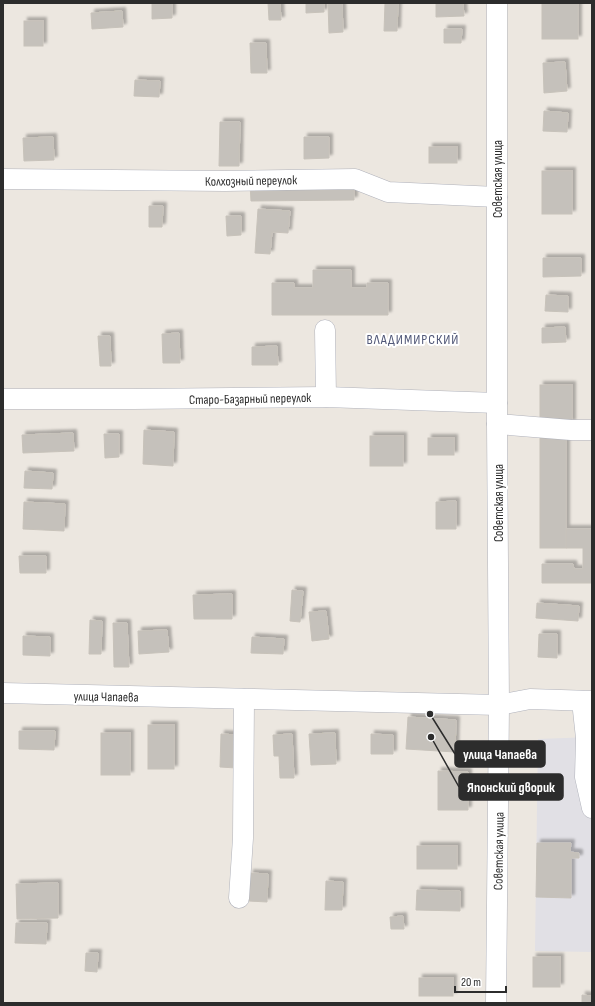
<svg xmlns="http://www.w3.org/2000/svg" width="595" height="1006" font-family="'Sofia Sans Condensed',sans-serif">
<defs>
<filter id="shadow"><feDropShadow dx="3.5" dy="-3.5" stdDeviation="1" flood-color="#0004"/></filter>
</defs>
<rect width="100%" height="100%" fill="#ece7e0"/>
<polygon fill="#e1e0e5" points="592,737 592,952 535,951 538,739"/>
<g fill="#c5c1bb" stroke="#c7c2ba" filter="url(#shadow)">
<polygon points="152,3 172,3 172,18 152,19"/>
<polygon points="268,3 280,3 281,20 269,20"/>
<polygon points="306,3 324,3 324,12 306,13"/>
<polygon points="342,3 343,32 329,33 328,4"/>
<polygon points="385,3 398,3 397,31 384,31"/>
<polygon points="436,3 463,3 464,16 436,17"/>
<rect x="542" y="3" width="36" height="36"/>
<polygon points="122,11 123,27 92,29 91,13"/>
<rect x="24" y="21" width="19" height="25"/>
<polygon points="444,29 462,29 461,43 444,43"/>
<polygon points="250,43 266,43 267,73 251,73"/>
<polygon points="565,62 567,91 544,93 543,63"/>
<polygon points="135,80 160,81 159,97 134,96"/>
<polygon points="544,111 568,113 567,132 543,131"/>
<polygon points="220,122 240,122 239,166 219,166"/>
<polygon points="53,137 54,160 24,161 23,138"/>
<polygon points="304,137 329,137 329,158 304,159"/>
<rect x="429" y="147" width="28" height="16"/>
<rect x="542" y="171" width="30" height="43"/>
<polygon points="354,184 354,200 251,201 250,185"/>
<polygon points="149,206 163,206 162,227 149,227"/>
<polygon points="258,209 290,211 288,233 272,232 270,254 255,253"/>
<polygon points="226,216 241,216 241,235 227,236"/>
<polygon points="543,258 581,258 581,276 543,277"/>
<polygon points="313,270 351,270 351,288 367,288 367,283 388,283 388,315 272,315 272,283 294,283 294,288 313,288"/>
<polygon points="546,295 568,296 568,312 545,311"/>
<polygon points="565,327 566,342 542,343 542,328"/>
<polygon points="179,333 180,363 163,363 162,334"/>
<polygon points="98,336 110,336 111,366 100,366"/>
<polygon points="277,346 278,365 252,365 252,347"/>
<rect x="540" y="385" width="32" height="38"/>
<polygon points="144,430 174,432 173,466 143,464"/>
<polygon points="73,433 74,451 23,453 22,435"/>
<polygon points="104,434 119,434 119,457 105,458"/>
<rect x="370" y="436" width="33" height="30"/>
<rect x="428" y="438" width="26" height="17"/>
<rect x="540" y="438" width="26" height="110"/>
<polygon points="25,471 53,473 52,489 24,488"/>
<polygon points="456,501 456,529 436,529 436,502"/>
<polygon points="24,502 65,504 64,531 23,529"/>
<polygon points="566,529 592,529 592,583 542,583 542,564 573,564 574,569 583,569 583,548 566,548"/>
<polygon points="19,556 46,556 46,573 20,573"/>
<polygon points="292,590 303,591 300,622 290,621"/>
<polygon points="232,594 232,619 194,619 193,595"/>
<polygon points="537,603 579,606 578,621 536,618"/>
<polygon points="326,611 329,639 312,641 309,612"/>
<polygon points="90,620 102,621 101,654 89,654"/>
<polygon points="113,623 127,623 129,667 114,667"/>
<polygon points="167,630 169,652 139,654 138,631"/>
<polygon points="539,634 557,634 557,658 538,657"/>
<polygon points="23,636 50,637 50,656 23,655"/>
<polygon points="252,637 284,639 283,654 251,653"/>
<polygon points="408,717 456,720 455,752 406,749"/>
<rect x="148" y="725" width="26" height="44"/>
<polygon points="19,731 55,731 54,750 19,749"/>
<rect x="101" y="733" width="29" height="42"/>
<polygon points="335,733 336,764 311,765 309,734"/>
<polygon points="221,734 238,735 236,768 220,767"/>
<polygon points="292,734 294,778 280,778 279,756 274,756 273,735"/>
<polygon points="371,734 393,735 393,754 371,754"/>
<polygon points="438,771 468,772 468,810 438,810"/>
<polygon points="537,843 571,843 570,852 579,853 579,858 571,858 571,898 536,897"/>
<rect x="417" y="846" width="40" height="23"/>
<polygon points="250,873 268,874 267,902 249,901"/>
<polygon points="326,881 343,882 342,910 325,910"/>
<polygon points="58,883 58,918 17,919 16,884"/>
<polygon points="417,890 460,891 460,911 416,910"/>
<polygon points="403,916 404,929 391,929 390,917"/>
<polygon points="16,923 47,923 46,944 15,943"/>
<polygon points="86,953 98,953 97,972 85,971"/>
<rect x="533" y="957" width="27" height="30"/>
<rect x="419" y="978" width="34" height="18"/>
<polygon points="582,995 592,996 592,1003 582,1003"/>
</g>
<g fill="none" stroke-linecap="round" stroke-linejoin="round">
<g stroke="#b0b2bb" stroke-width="21">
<g id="minor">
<polyline points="3,179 225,181 355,179 388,192 497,197"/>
<polyline points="325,330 326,397"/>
<polyline points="3,399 133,399 326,397 497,403"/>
<polyline points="497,424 571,430 592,430"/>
<polyline points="3,693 499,705 530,699 592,701"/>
<polyline points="582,701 586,738 585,777 592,808"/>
<polyline points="239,898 243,838 244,699"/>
<polyline points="496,1003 499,705 497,424 497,3"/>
</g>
</g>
<use href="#minor" stroke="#fff" stroke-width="20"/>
</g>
<g text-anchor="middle" stroke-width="4" stroke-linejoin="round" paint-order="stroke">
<g font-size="13" fill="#2c2c2c" stroke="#fff">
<text transform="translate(497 179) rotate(-90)" y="5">Советская улица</text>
<text transform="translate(251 180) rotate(-1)" y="5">Колхозный переулок</text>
<text transform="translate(250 398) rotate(-1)" y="5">Старо-Базарный переулок</text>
<text transform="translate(498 503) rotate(-90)" y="5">Советская улица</text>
<text transform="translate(106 696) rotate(1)" y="5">улица Чапаева</text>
<text transform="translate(498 851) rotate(-89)" y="5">Советская улица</text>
</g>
<g font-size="14" letter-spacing="1" fill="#515878" stroke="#fff">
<text x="413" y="344">ВЛАДИМИРСКИЙ</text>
</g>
</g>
<path fill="none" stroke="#2c2c2c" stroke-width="1.5" d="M430 714L455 754M431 737L459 787"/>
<g fill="#2c2c2c" stroke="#fff" stroke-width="1.5">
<circle cx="430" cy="714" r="4"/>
<circle cx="431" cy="737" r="4"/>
</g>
<g fill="#2c2c2c" stroke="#2c2c2c" stroke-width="1.5">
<rect x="455" y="741" width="90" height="26" rx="4"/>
<rect x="459" y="774" width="104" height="26" rx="4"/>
</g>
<g font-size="14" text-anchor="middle" font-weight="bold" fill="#fff">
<text x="500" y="759">улица Чапаева</text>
<text x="511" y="792">Японский дворик</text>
</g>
<rect width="595" height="1006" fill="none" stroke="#2c2c2c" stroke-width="8"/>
<path d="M455 986v6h51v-6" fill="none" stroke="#2c2c2c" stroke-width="2"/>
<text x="461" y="986" font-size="12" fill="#2c2c2c" stroke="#ffffff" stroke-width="3" paint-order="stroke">20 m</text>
</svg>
